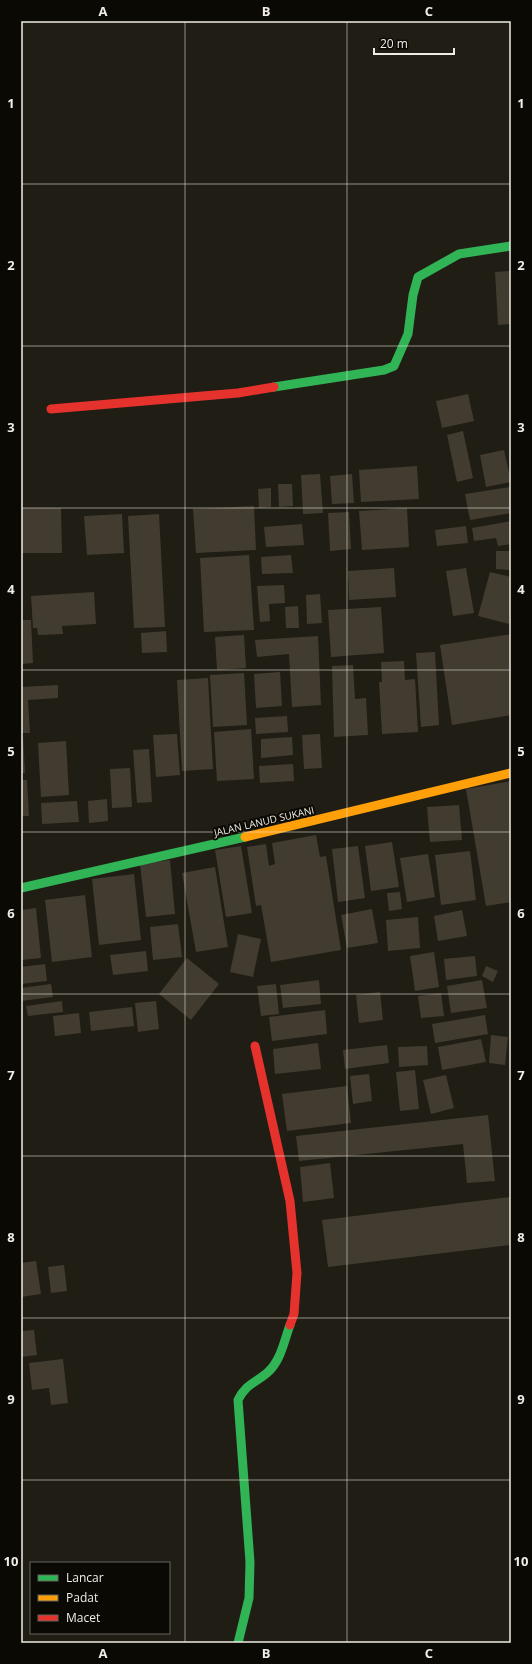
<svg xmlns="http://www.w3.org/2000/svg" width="532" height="1664" font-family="'Open Sans',sans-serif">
<rect width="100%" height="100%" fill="#201d15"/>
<g fill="#413c2f">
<polygon points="511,271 511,324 498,325 495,272"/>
<polygon points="468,394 474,421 442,428 436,401"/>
<polygon points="463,431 473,478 457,482 447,435"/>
<polygon points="504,450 511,482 486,487 480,455"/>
<polygon points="417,466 419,499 361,502 359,470"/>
<polygon points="320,474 323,513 303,514 301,475"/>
<polygon points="352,474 354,503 332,504 330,476"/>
<polygon points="278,484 292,484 293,506 279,507"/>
<polygon points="510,487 511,513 470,520 465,494"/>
<polygon points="271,488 271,507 259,508 258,489"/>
<polygon points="254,506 256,550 196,553 193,509"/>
<polygon points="21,508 61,508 62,553 21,553"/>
<polygon points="407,508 409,547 362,550 359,511"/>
<polygon points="349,512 351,549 330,551 328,513"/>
<polygon points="122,514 124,553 87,555 84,516"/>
<polygon points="159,514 165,627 134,628 128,516"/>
<polygon points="511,521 511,544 498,546 496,538 474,541 472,528"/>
<polygon points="302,524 304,545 266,547 264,527"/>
<polygon points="466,526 468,543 437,546 435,530"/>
<polygon points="496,551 511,551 511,570 496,569"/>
<polygon points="249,555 254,630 204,632 200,558"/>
<polygon points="291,555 293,573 262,574 261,557"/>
<polygon points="394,568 396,597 349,600 348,571"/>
<polygon points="466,568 474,613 453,616 446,571"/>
<polygon points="490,572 511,577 511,618 509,624 478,616"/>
<polygon points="284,585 285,603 269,604 270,621 260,622 257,586"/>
<polygon points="94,592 96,624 62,626 63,634 38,635 37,628 33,628 31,596"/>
<polygon points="320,594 322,623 307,624 306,595"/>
<polygon points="298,606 299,628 286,628 285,607"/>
<polygon points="381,607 384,653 331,657 328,610"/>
<polygon points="21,620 31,620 33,663 21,664"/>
<polygon points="166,631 167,652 142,653 141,633"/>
<polygon points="511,634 511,715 452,725 440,645"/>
<polygon points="244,635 246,668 217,670 215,637"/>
<polygon points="318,636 321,705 292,707 289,654 257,657 255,640"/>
<polygon points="435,652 439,725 421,727 416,653"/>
<polygon points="404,661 405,680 415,679 418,732 382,734 379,682 382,682 381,662"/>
<polygon points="353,665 355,699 366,698 368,735 334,737 332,666"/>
<polygon points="280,672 282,706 256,708 254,674"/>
<polygon points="244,673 247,725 213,727 210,675"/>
<polygon points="208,678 213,769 182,771 177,680"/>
<polygon points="58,685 58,698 28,700 30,733 21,733 21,687"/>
<polygon points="287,716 288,732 256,734 255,718"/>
<polygon points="251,729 254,779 217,781 214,732"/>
<polygon points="177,734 180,775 156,777 153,735"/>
<polygon points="320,734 322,768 304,769 302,735"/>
<polygon points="21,736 23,736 25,773 21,773"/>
<polygon points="292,737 293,755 261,758 261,739"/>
<polygon points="66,741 69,795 41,797 38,743"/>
<polygon points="149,749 152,802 137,803 133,750"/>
<polygon points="293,764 294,781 260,783 259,766"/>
<polygon points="130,768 132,807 112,808 110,769"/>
<polygon points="21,780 27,780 29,816 21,816"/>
<polygon points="511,781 511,902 486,906 466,789"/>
<polygon points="107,799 108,821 89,823 88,801"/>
<polygon points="77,801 79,822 42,824 41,803"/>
<polygon points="459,805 462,840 430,842 427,807"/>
<polygon points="316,835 320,857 326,856 341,950 271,962 261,905 256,906 247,847 266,844 269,866 275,864 272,843"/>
<polygon points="392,842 399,887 371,891 365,846"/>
<polygon points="241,846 252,913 226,917 215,850"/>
<polygon points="358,846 365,898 338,902 332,849"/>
<polygon points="470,851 476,900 441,905 435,855"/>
<polygon points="428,854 435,897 407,902 400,858"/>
<polygon points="170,860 175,914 146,917 140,864"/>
<polygon points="215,867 228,947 196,952 182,873"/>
<polygon points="134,874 141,940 99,945 92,879"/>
<polygon points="400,892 402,909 389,911 387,893"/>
<polygon points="85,895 92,957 52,962 45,900"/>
<polygon points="36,908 41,958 21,960 21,910"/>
<polygon points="372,909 378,943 347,948 341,915"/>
<polygon points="462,910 467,936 438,941 434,916"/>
<polygon points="418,917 420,948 388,951 386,920"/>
<polygon points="178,924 182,957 153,960 150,927"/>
<polygon points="238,934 261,939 253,977 230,972"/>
<polygon points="146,951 148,971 113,975 110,955"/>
<polygon points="434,952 439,987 415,991 410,956"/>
<polygon points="475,956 477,976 446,980 444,959"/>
<polygon points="187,958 219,984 191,1020 159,994"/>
<polygon points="45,964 47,981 21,984 21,967"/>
<polygon points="486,966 498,971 493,982 482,976"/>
<polygon points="319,980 321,1004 283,1008 280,985"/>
<polygon points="482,980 487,1008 451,1013 447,986"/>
<polygon points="51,984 53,997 21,1001 21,988"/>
<polygon points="276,984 279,1014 261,1016 257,986"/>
<polygon points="380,992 383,1020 359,1023 356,995"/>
<polygon points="441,993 444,1016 421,1018 418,996"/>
<polygon points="62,1001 63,1012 28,1016 26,1006"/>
<polygon points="156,1001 159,1029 138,1032 135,1003"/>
<polygon points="132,1007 134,1026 91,1031 89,1012"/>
<polygon points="325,1010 327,1034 272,1041 269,1017"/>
<polygon points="79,1013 81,1033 55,1036 53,1016"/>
<polygon points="485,1015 488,1034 435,1043 432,1024"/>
<polygon points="491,1035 508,1037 505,1065 489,1063"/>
<polygon points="481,1039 486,1062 442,1070 438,1047"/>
<polygon points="318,1043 321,1069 275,1074 273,1049"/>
<polygon points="387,1045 389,1063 345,1069 343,1050"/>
<polygon points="427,1046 428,1065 399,1067 398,1047"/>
<polygon points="415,1070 419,1109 400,1111 396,1072"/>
<polygon points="369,1074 372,1101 353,1104 350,1076"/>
<polygon points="446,1075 454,1108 431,1114 423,1080"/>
<polygon points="347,1086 351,1123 287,1131 282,1094"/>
<polygon points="488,1115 495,1181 467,1183 463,1144 299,1161 296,1136"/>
<polygon points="330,1163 334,1198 303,1202 300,1167"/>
<polygon points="510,1197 511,1245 328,1267 322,1220"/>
<polygon points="36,1261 41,1294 21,1297 21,1263"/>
<polygon points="64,1265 67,1291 51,1293 48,1267"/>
<polygon points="34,1330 37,1355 21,1357 21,1331"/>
<polygon points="63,1359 68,1403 51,1405 49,1388 32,1390 29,1363"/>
</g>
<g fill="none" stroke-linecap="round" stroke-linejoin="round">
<g stroke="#30b455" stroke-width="9">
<polyline points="274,387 384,370 394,366 408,334 413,295 418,277 459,254 511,246"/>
<polyline points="21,888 245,837"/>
<path d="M238 1643 249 1598 250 1562 238 1400C246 1384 255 1383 267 1373 281 1361 284 1341 290 1325"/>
</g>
<polyline stroke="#ff9f0a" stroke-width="9" points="245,837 511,773"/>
<g stroke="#e5322d" stroke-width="9">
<polyline points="51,409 238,393 274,387"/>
<polyline points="255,1046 290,1201 297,1273 294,1314 290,1325"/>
</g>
</g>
<path fill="none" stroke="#f1ede4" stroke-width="1" stroke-opacity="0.55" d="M185 21V1643M347 21V1643M21 184H511M21 346H511M21 508H511M21 670H511M21 832H511M21 994H511M21 1156H511M21 1318H511M21 1480H511"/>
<g text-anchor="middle" stroke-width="4" stroke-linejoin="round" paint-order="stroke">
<g font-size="10" fill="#f1ede4" stroke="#0b0904">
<text transform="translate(264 821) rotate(-13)" y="4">JALAN LANUD SUKANI</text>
</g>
</g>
<rect width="532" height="1664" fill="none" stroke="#0b0904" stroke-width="44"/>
<rect x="30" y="1562" width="140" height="72" fill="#0b0904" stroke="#67645e"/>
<rect x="38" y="1575" width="20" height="6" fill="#30b455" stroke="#67645e"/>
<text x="66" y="1582" font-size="12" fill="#f1ede4">Lancar</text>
<rect x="38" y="1595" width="20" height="6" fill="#ff9f0a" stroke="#67645e"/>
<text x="66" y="1602" font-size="12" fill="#f1ede4">Padat</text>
<rect x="38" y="1615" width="20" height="6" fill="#e5322d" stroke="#67645e"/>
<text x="66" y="1622" font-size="12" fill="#f1ede4">Macet</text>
<path d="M374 48v6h80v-6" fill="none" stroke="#f1ede4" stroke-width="2"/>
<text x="380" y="48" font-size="12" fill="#f1ede4" stroke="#0b0904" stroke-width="3" paint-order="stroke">20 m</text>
<rect x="22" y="22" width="488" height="1620" fill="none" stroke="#f1ede4" stroke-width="1.5"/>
<g font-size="13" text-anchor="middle" font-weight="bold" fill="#f1ede4">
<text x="103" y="16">A</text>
<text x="266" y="16">B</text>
<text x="429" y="16">C</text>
<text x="11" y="108">1</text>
<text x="521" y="108">1</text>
<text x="11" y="270">2</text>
<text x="521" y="270">2</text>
<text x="11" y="432">3</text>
<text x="521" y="432">3</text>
<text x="11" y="594">4</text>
<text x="521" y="594">4</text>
<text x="11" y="756">5</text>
<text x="521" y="756">5</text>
<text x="11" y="918">6</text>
<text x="521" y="918">6</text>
<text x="11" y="1080">7</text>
<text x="521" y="1080">7</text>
<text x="11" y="1242">8</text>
<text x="521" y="1242">8</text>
<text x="11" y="1404">9</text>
<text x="521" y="1404">9</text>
<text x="11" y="1566">10</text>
<text x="521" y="1566">10</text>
<text x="103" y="1658">A</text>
<text x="266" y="1658">B</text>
<text x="429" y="1658">C</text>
</g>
</svg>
